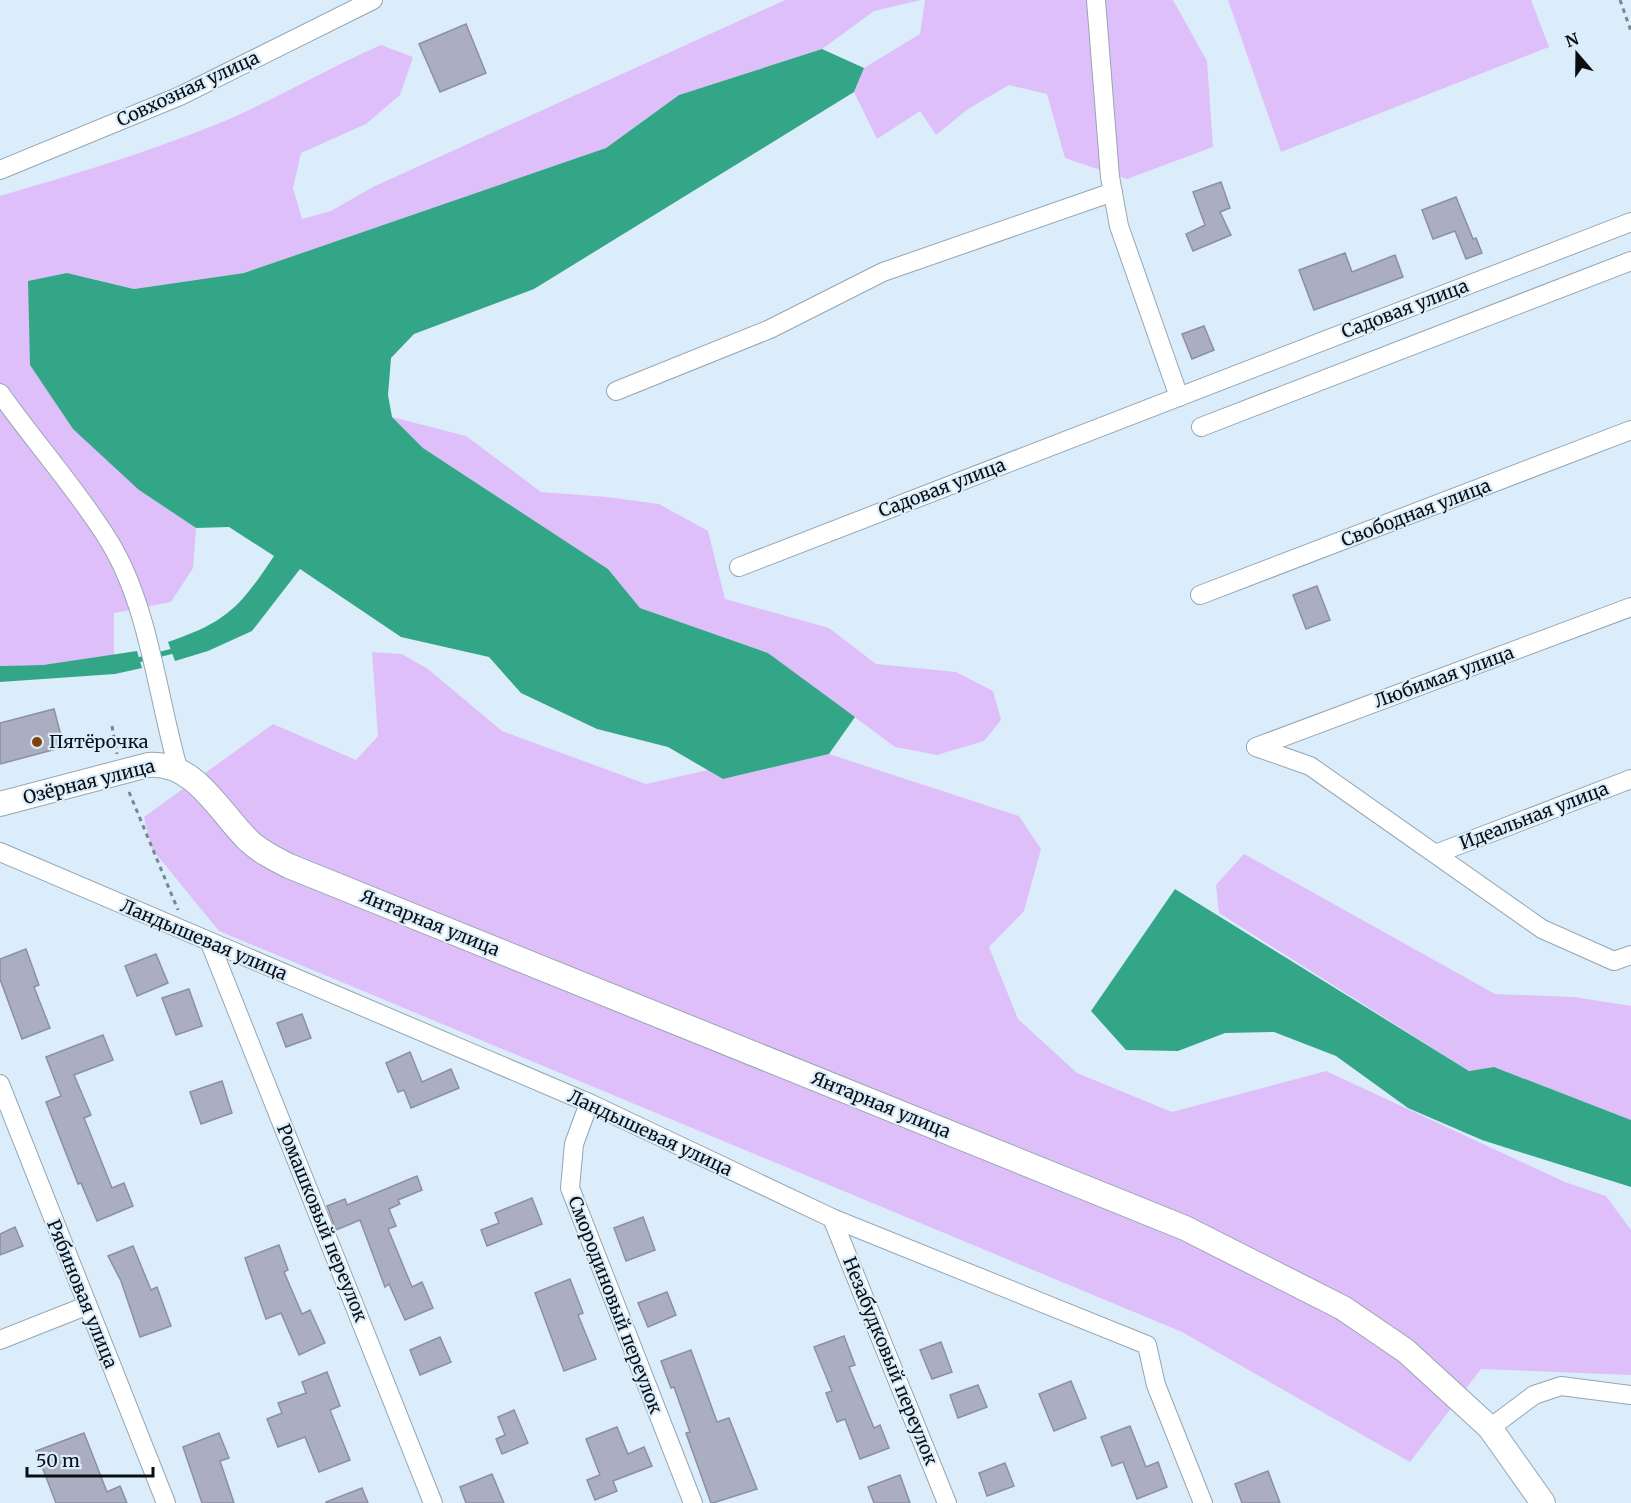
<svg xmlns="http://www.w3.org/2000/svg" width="1631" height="1503" font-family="Merriweather,serif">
<rect width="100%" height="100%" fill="#dbedfa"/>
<g fill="#dfbff9">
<path d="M785 0H921L874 11 822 49 679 95 606 148 244 273 134 289 67 273 139 490 196 528 193 568 171 602 114 613V655L43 665 0 666V196C71 175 143 154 212 126 268 104 324 70 381 45L413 57 400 95 366 124 301 153 293 188 302 219 331 211 373 187Z"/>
<polygon points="925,0 1173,0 1207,61 1213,147 1127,179 1065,158 1047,94 1009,85 968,109 936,135 920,111 877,139 854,92 864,68 920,34"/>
<polygon points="1228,0 1531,0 1549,47 1281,152"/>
<polygon points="392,417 466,436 541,492 607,497 659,504 708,531 725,599 829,628 876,664 956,672 993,691 1001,720 984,741 937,755 895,747 768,653 640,608 608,569 423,448"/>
<polygon points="372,652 402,654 428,669 502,731 646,784 708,770 723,779 829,754 1019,816 1041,849 1024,911 989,947 1018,1019 1077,1073 1172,1112 1326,1071 1565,1182 1606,1196 1631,1230 1631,1375 1481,1369 1410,1462 1182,1332 219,931 152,849 144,817 273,724 356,760 378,736"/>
<polygon points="1244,854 1495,994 1574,997 1631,1006 1631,1120 1494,1067 1469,1071 1219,913 1216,885"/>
</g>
<g fill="#34a688">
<path d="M822 49 864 68 854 92 534 289 414 334 391 358 388 395 392 417 423 448 608 569 640 608 768 653 855 717 829 754 723 779 668 747 597 729 521 693 489 657 401 637 300 569 252 631 208 651 175 661 168 642C227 622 240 607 274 556L229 527 196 528 139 490 73 429 30 365 28 281 67 273 134 289 244 273 606 148 679 95Z"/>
<polygon points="137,651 142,668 115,674 0,682 0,666 43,665"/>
<polygon points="1175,889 1469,1071 1494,1067 1631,1120 1631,1187 1482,1140 1408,1108 1336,1056 1274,1032 1225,1033 1178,1051 1126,1050 1091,1011"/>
</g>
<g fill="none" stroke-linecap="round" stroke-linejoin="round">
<polyline stroke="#34a688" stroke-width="5" points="134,661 177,650"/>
</g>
<g fill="#aaaec0" stroke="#8c90a1" stroke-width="1.5">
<polygon points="466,24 486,73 440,92 419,44"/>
<polygon points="1221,182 1230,208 1220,212 1231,235 1193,251 1186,234 1205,225 1193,192"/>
<polygon points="1456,197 1473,239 1476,238 1482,253 1466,259 1455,231 1433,239 1422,210"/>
<polygon points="1345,253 1352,272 1395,255 1403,277 1314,310 1299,270"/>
<polygon points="1204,326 1214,350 1192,359 1182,334"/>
<polygon points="1317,586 1330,620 1306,629 1293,595"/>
<polygon points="54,709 64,747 0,764 0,723"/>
<polygon points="26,949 39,985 34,987 50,1028 22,1039 0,979 0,959"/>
<polygon points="156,954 168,983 137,996 125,966"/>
<polygon points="189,989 202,1026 176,1035 162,998"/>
<polygon points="302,1014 311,1038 286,1047 277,1023"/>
<polygon points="103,1035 113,1060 74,1075 91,1115 84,1118 112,1188 124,1183 133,1206 97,1221 81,1183 78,1184 46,1102 61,1096 46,1057"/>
<polygon points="410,1052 422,1082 451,1069 459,1088 411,1108 404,1090 398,1092 386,1063"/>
<polygon points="222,1081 232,1113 201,1124 190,1092"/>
<polygon points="417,1176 422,1190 398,1200 400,1204 389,1209 396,1226 388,1229 412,1287 422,1282 433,1308 405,1320 389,1284 385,1287 360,1220 336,1230 327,1206 345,1199 347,1205"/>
<polygon points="532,1198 542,1224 487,1246 481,1230 499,1223 495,1213"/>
<polygon points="643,1217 655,1250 626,1261 614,1228"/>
<polygon points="15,1227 23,1246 0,1255 0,1234"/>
<polygon points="279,1245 288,1270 284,1272 302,1314 310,1310 325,1343 299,1355 281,1313 266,1319 245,1258"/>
<polygon points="133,1246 151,1290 157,1287 171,1326 140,1337 121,1281 108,1256"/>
<polygon points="570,1279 583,1313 578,1315 596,1359 564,1371 535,1293"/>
<polygon points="667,1292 676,1315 648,1327 638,1303"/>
<polygon points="844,1336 855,1365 849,1367 874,1428 880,1425 889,1448 860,1459 845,1419 837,1422 826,1393 832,1391 814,1347"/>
<polygon points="440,1337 451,1362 420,1375 410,1350"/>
<polygon points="941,1342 952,1372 932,1379 920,1350"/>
<polygon points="691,1350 717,1422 729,1418 757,1489 713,1503 711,1503 686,1433 690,1432 674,1387 671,1388 661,1361"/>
<polygon points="327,1372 340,1406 330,1410 350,1460 319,1472 305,1437 278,1447 267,1419 282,1413 278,1403 306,1393 302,1382"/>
<polygon points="1071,1381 1086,1418 1054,1431 1039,1394"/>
<polygon points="978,1385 987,1407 958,1418 950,1395"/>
<polygon points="514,1410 528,1443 502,1454 496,1439 505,1435 498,1417"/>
<polygon points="1130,1426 1146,1467 1158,1462 1167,1487 1137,1499 1123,1462 1112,1466 1101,1437"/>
<polygon points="617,1427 628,1454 644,1447 652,1466 613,1481 617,1491 595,1500 587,1480 600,1475 586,1439"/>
<polygon points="84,1433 107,1492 120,1486 127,1503 56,1503 36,1451"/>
<polygon points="219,1433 229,1458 220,1461 234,1503 202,1503 183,1447"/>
<polygon points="1005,1463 1014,1486 987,1496 979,1473"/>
<polygon points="1268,1471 1280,1503 1242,1503 1235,1484"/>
<polygon points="492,1474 504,1503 466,1503 460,1487"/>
<polygon points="900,1475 910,1503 874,1503 868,1487"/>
<polygon points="362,1488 368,1503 327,1503 326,1502"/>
</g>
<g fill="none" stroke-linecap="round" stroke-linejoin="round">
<g stroke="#95a6b2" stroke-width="20">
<g id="street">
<polyline points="1096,0 1110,177 1119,226 1179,397"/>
<polyline points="0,170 180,96 373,0"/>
<polyline points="616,391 770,329 883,272 1113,192"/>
<path d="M0 393C35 443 77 489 109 541 149 606 157 695 178 768"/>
<polyline points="1201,427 1631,261"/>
<polyline points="739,567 1631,222"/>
<polyline points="1200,595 1631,430"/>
<polyline points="1256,747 1310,766 1542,929 1614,961 1631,955"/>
<polyline points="1256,747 1631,607"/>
<polyline points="0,852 589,1103 832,1218 1147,1345 1156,1385 1203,1503"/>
<polyline points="1438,853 1631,779"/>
<polyline points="210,943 433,1503"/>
<polyline points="0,1084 166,1503"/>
<polyline points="589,1103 574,1144 570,1188 693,1503"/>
<polyline points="832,1218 947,1503"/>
<polyline points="0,1340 86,1306"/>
<polyline points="1490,1428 1534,1395 1561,1386 1631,1395"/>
</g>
</g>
<g stroke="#95a6b2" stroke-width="26">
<path id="secondary" d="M0 804 148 765C195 761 219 812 249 841 261 852 275 859 289 866L1185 1228 1343 1308 1406 1351 1490 1428 1543 1503"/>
</g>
<g stroke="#7b8790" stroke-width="3" stroke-dasharray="4.5 4.5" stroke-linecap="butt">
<polyline points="1620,0 1631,31"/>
<polyline points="112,726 117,754"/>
<polyline points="129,792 178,910"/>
</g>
<use href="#street" stroke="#fff" stroke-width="18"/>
<use href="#secondary" stroke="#fff" stroke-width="24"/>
</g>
<circle fill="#83420b" stroke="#dbedfa" stroke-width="2" cx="37" cy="742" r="6"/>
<g text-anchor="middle" stroke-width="4.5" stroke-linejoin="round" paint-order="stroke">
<g font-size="18" fill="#090e13" stroke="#dbedfa">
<text transform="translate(188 89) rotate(-25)" y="6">Совхозная улица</text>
<text transform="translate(1405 309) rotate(-21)" y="6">Садовая улица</text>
<text transform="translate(942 488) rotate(-21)" y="6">Садовая улица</text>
<text transform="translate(1416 513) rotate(-21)" y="6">Свободная улица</text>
<text transform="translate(1444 677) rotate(-20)" y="6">Любимая улица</text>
<text transform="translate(89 782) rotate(-14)" y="6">Озёрная улица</text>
<text transform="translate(1534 816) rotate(-21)" y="6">Идеальная улица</text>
<text transform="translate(430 923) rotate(22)" y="6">Янтарная улица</text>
<text transform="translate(204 940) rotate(23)" y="6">Ландышевая улица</text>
<text transform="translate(881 1105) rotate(22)" y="6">Янтарная улица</text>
<text transform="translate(650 1133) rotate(25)" y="6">Ландышевая улица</text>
<text transform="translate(322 1223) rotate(68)" y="6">Ромашковый переулок</text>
<text transform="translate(82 1294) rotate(68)" y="6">Рябиновая улица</text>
<text transform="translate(615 1305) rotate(69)" y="6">Смородиновый переулок</text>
<text transform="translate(890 1361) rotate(68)" y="6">Незабудковый переулок</text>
</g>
<g font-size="18" fill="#090e13" stroke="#dbedfa" text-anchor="start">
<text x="49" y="748">Пятёрочка</text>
</g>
</g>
<g transform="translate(1577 54) rotate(340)" stroke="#dbedfa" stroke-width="4.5" paint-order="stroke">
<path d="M0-4.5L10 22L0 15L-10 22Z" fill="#090e13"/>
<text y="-9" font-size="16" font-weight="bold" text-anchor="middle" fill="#090e13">N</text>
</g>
<path d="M27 1467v9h126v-9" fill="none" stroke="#090e13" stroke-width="3"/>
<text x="36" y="1467" font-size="18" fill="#090e13" stroke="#dbedfa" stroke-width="4.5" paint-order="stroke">50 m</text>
</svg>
